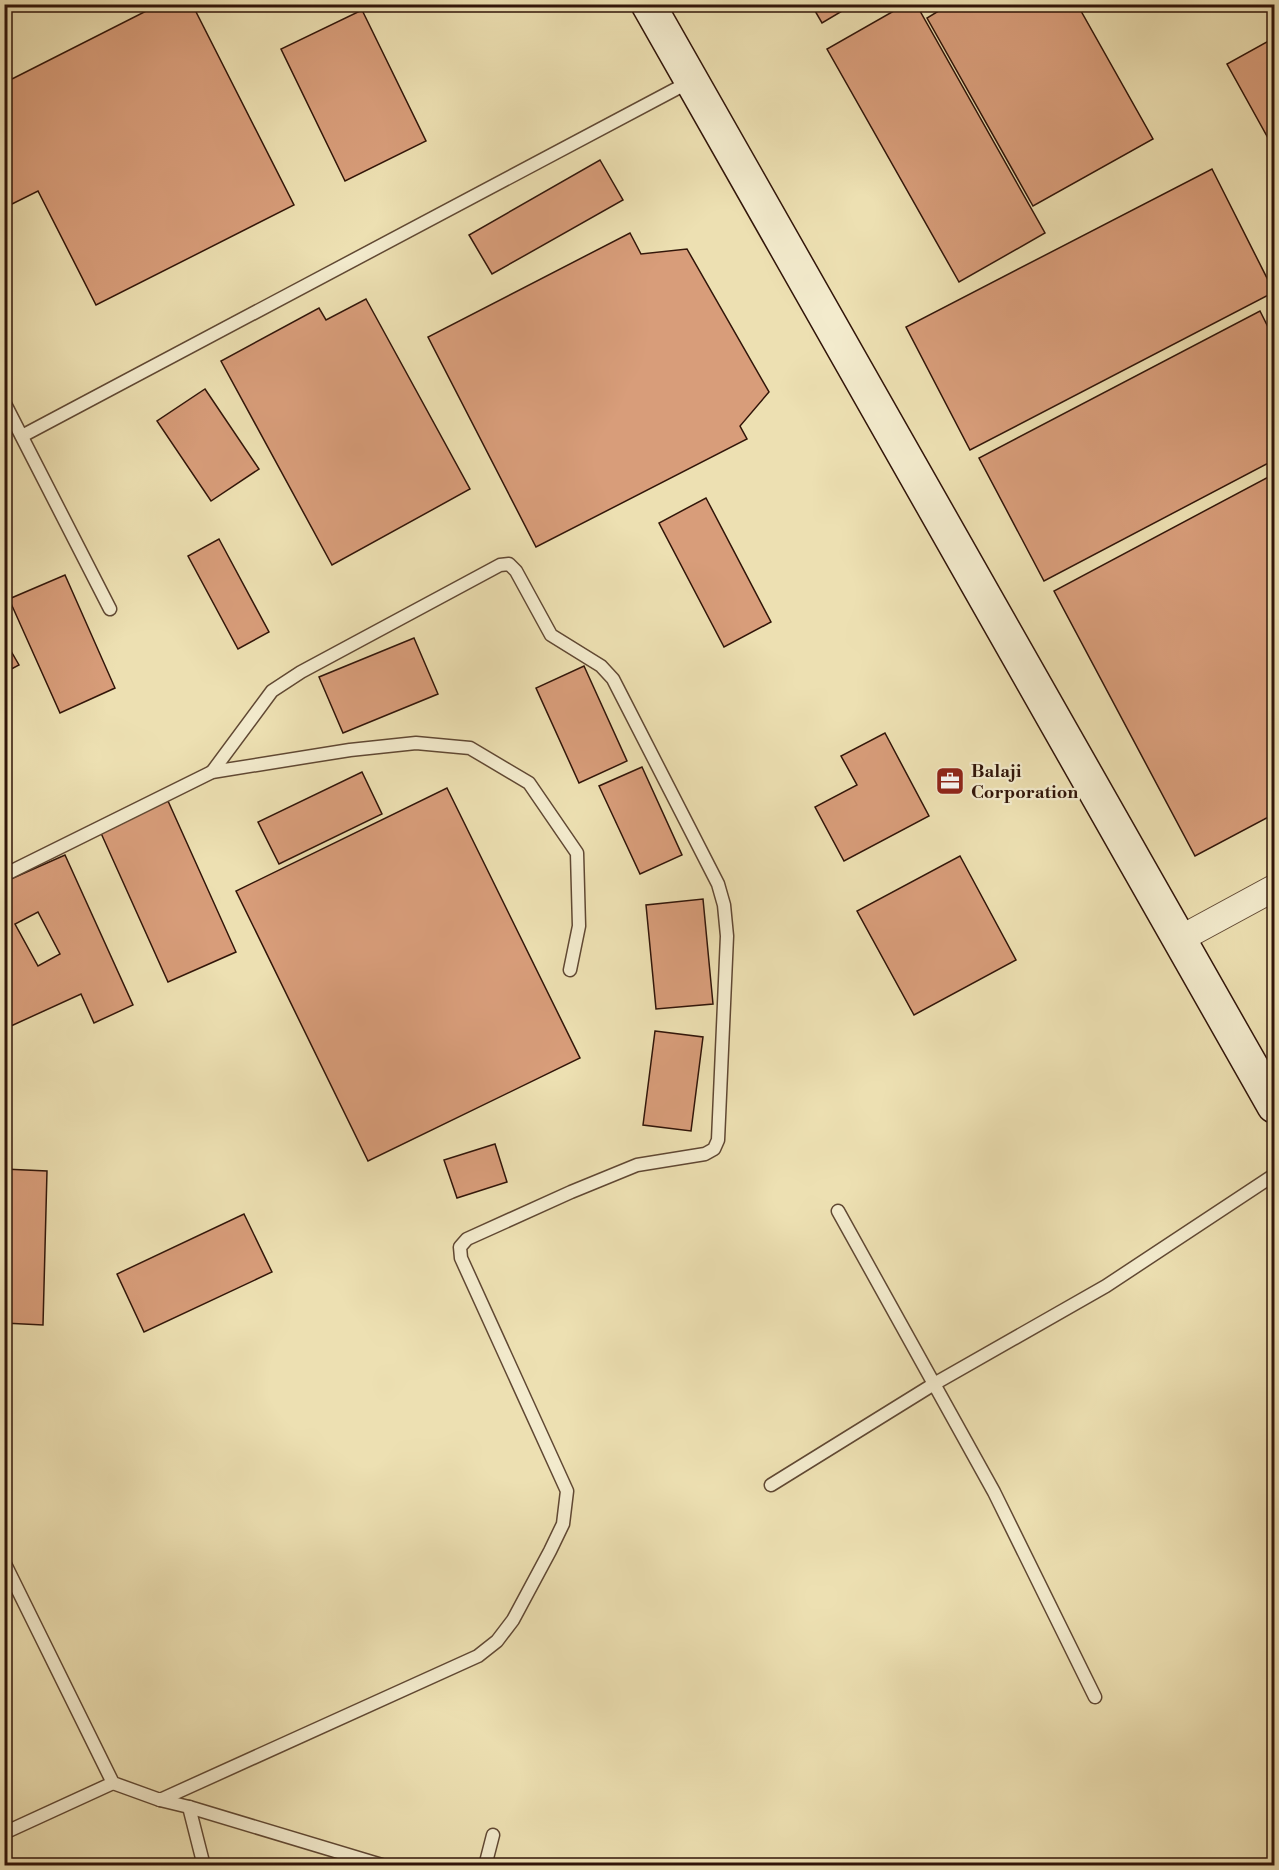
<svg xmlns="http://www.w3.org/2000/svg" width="1279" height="1870" font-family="'Libre Bodoni',serif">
<rect width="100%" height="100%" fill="#ede0b2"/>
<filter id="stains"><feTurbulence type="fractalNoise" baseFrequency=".00333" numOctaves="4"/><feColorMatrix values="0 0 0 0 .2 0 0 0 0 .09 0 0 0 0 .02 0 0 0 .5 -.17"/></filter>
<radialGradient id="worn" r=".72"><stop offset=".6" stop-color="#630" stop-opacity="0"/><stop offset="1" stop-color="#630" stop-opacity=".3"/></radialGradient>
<g fill="#d89d7a" stroke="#311509" stroke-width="1.5" fill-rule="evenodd">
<polygon points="160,4 192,4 294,205 96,305 38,191 4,208 4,130 9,127 4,117 4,83"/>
<polygon points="811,4 854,4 822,23"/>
<polygon points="906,4 916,4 1045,233 959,282 827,49"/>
<polygon points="950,4 1077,4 1153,139 1033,206 927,18"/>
<polygon points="362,10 426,141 345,181 281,49"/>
<polygon points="1274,38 1274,146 1273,147 1227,64"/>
<polygon points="600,160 623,200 492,274 469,235"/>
<polygon points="1212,169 1274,292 970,450 906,327"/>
<polygon points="630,233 641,254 687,249 769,392 740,426 747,439 536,547 428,337"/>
<polygon points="366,299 470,489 332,565 221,361 319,308 326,320"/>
<polygon points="1260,311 1274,339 1274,460 1044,581 979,458"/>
<polygon points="205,389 259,469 211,501 157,421"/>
<polygon points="1274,474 1274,814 1195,856 1054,591"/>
<polygon points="706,498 771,622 724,647 659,523"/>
<polygon points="219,539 269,632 238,649 188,556"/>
<polygon points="65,575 115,688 60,713 9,599"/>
<polygon points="414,638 438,694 343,733 319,677"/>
<polygon points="4,639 19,665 4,673"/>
<polygon points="584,666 627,761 579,783 536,688"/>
<polygon points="885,733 929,816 844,861 815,807 857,785 841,756"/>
<polygon points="642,767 682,855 640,874 599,786"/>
<polygon points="362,772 382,814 279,864 258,822"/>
<polygon points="447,788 580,1058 368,1161 236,891"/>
<polygon points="168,801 236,952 168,982 100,831"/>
<path d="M65 855 133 1005 94 1023 81 994 11 1026 4 1012V882ZM38 912 60 954 38 966 15 924Z"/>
<polygon points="960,856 1016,960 914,1015 857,911"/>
<polygon points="703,899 713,1004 656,1009 646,905"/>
<polygon points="655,1031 703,1037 691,1131 643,1125"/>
<polygon points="495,1144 507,1182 457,1198 444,1160"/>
<polygon points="4,1169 47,1171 43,1325 4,1323"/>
<polygon points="244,1214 272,1272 144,1332 117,1274"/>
</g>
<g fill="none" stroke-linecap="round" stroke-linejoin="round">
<g stroke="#604833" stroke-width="15">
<g id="lane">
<polyline points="4,402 110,609"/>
<polyline points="22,436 691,81"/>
<polyline points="4,875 212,772 350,750 416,743 470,748 529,783 577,853 579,926 570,970"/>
<polyline points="838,1211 994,1492 1095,1697"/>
<polyline points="771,1485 934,1384 1106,1286 1274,1175"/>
<polyline points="4,1562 113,1783 160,1800 478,1656 497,1641 513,1620 550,1551 563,1524 567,1491 461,1258 460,1247 467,1239 571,1192 637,1165 705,1154 714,1149 718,1140 727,936 724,905 718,884 613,679 601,666 551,635 516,571 509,564 500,565 301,672 272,691 212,772"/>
<polyline points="160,1800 189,1807 385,1866"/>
<polyline points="189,1807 204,1866"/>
<polyline points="4,1833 113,1783"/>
<polyline points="485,1866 493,1835"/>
</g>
</g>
<g stroke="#604833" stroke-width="28">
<polyline id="street" points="1180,939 1274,888"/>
</g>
<g stroke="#311509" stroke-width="36">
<polyline id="secondary" points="648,4 1274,1106"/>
</g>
<use href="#lane" stroke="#f3ebcd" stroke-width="12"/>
<use href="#street" stroke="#f3ebcd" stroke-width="26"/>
<use href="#secondary" stroke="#f3ebcd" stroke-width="33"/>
</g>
<defs>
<g id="office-square" transform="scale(1.5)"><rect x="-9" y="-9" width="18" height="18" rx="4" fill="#8f2418" stroke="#f3ebcd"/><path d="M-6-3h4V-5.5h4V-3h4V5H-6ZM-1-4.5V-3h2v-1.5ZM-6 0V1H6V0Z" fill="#fff"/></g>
</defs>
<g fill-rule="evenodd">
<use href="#office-square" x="950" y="781"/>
</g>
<g text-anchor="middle" stroke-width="4.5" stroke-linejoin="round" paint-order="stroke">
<g font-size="18" font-weight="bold" fill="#311509" stroke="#f3ebcd" text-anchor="start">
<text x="971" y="777">Balaji<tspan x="971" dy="21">Corporation</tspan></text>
</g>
</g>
<rect width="1279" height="1870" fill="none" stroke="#ede0b2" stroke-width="24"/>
<rect x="6" y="6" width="1267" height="1858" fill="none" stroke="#311509" stroke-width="3"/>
<rect x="12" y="12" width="1255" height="1846" fill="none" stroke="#311509" stroke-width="1.5"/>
<rect width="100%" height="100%" filter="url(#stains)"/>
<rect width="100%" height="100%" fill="url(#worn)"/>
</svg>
